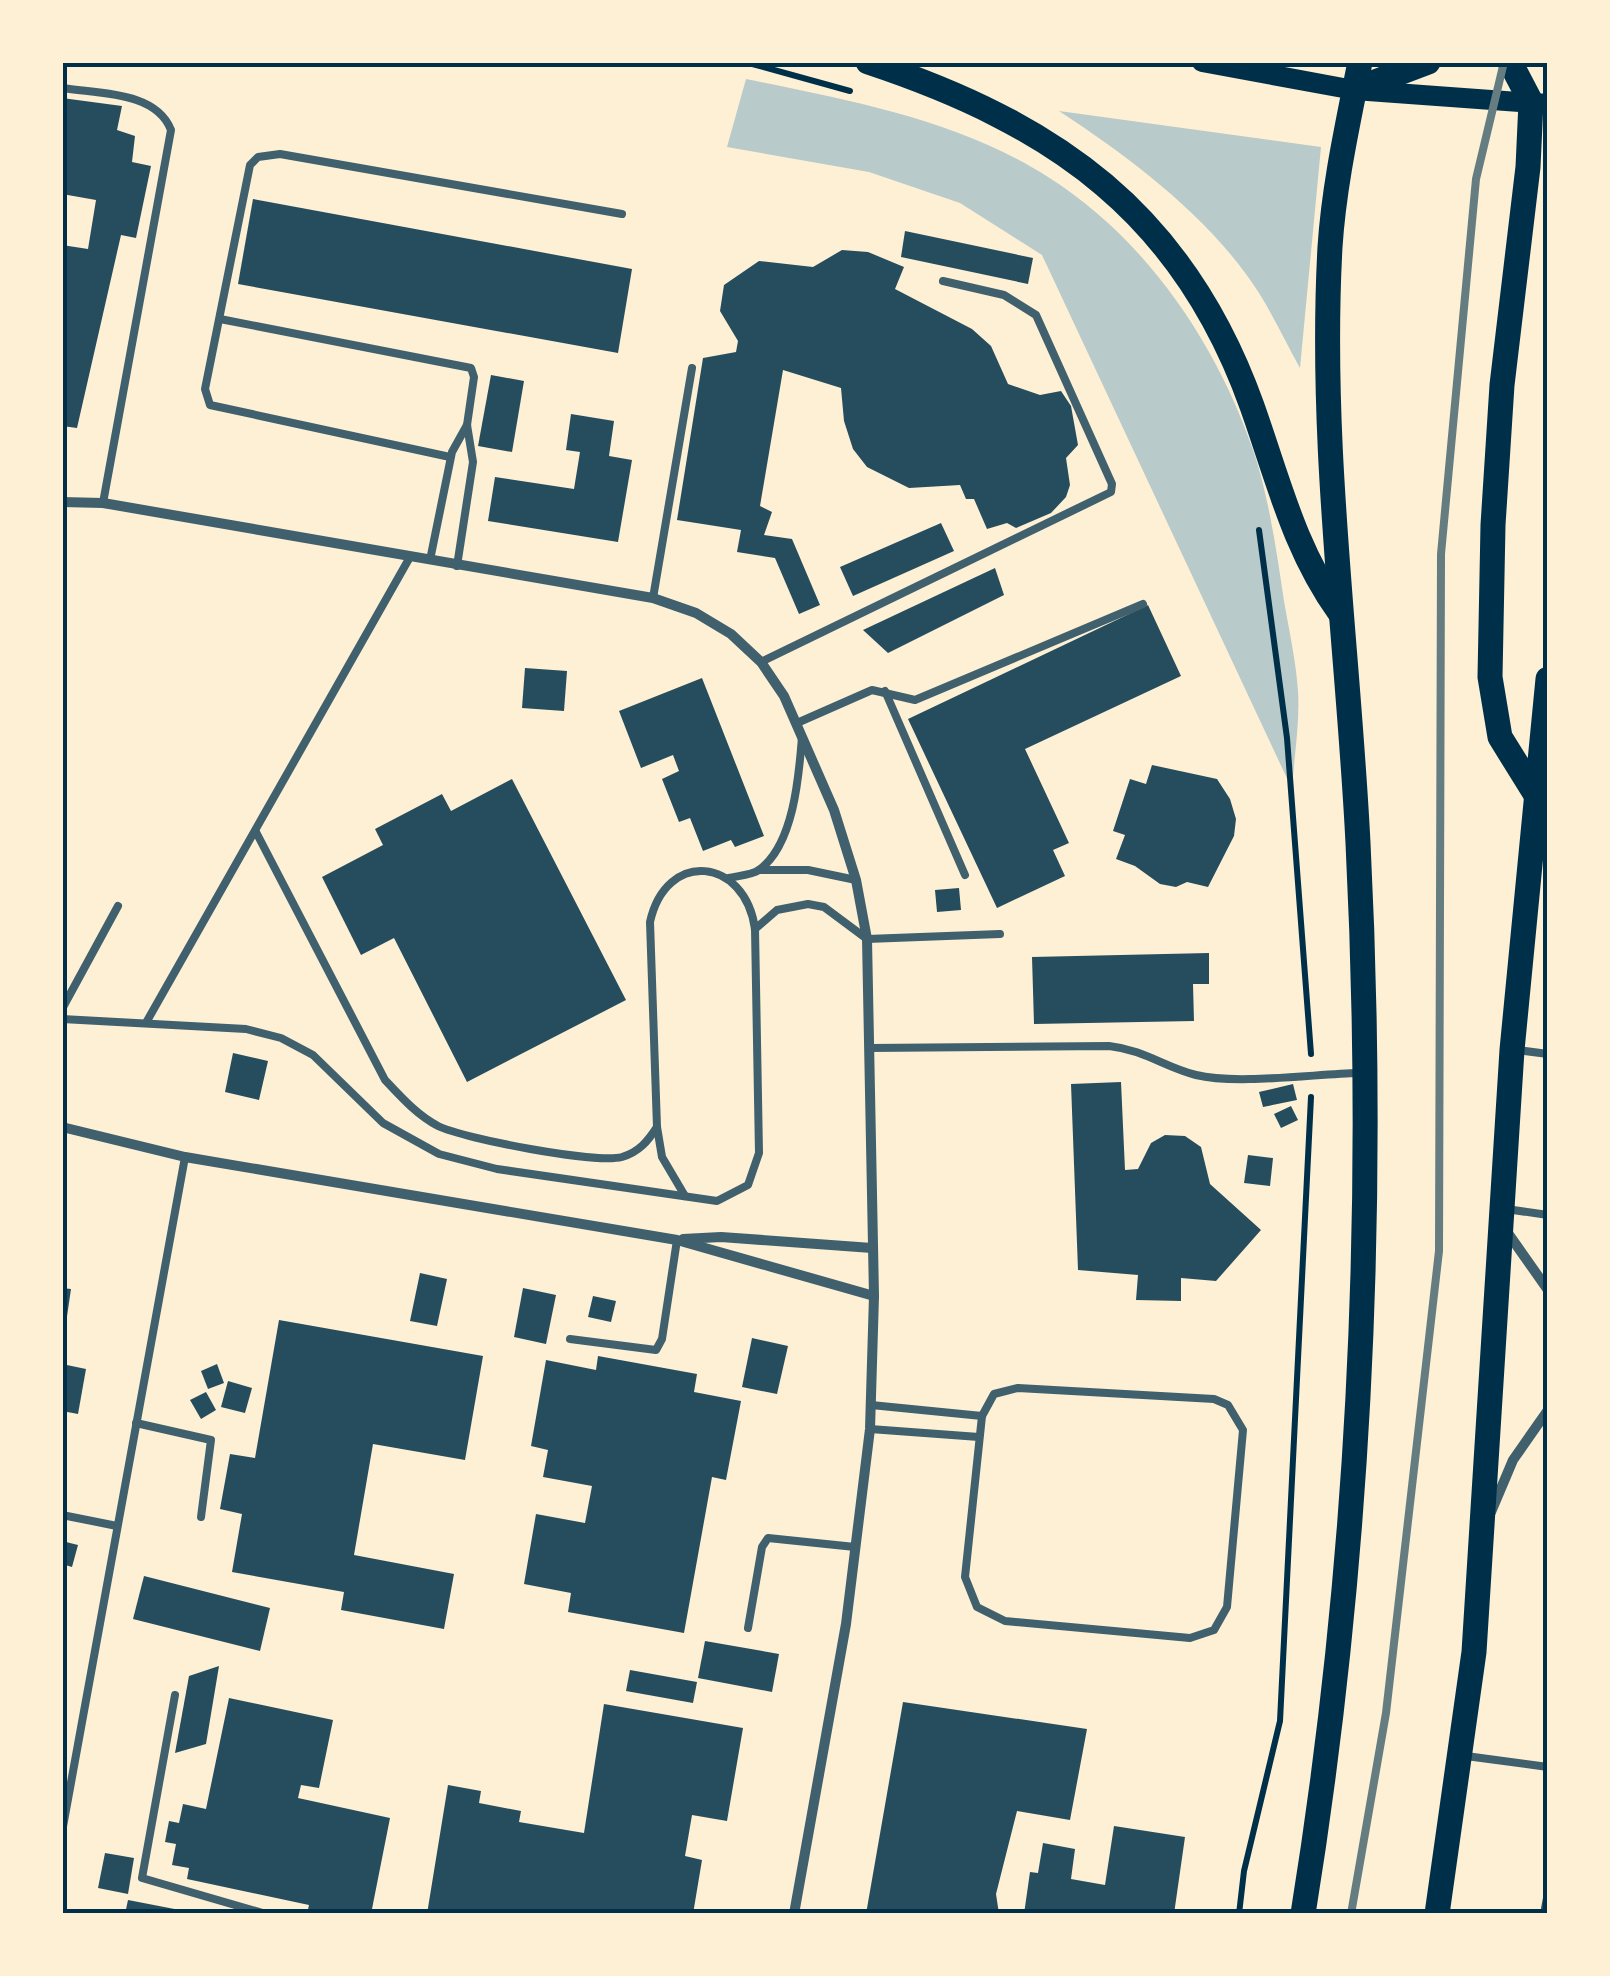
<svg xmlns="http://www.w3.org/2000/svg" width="1610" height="1976" font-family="'PT Sans',sans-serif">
<rect width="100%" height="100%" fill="#fdf0d5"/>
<g fill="#b9caca">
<path d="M746 79C849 100 959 120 1048 177 1148 240 1220 348 1256 459 1270 505 1277 554 1284 601 1289 630 1296 661 1298 691 1300 723 1294 757 1292 789L1042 255 960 203 869 172 727 147Z"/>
<path d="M1059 111 1321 147 1300 368C1286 343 1274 317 1259 293 1212 219 1131 158 1059 111Z"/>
</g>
<g fill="#264d5e">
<polygon points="62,98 122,106 117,130 135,136 132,162 151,166 136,238 121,235 77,428 62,426 62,245 88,249 96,200 62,194"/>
<polygon points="253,199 632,269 618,353 238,284"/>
<polygon points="905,231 1033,258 1028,284 901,257"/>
<polygon points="842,250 868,252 904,267 895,289 972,329 991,346 1008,384 1040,395 1061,391 1071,406 1078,445 1066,458 1070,485 1066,497 1051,513 1016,528 1007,523 987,529 974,499 966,499 960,485 909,488 867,467 853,449 844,421 841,388 783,370 760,506 772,512 764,535 792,539 820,605 799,614 775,558 737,552 741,530 677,520 703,358 736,352 738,341 720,311 724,285 759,261 813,267"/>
<polygon points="491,375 524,381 512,452 478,446"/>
<polygon points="571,414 614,421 609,456 632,460 618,542 488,521 495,477 574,489 580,452 566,450"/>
<polygon points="941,523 954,551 853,596 840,567"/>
<polygon points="995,568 1004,595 888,653 863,630"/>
<polygon points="1148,605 1181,676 1025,749 1069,843 1053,850 1065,876 997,908 908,719"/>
<polygon points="525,668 567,671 564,711 522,708"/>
<polygon points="702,678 764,836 735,847 731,840 703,851 690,818 679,822 662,779 679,771 673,755 641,768 619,711"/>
<polygon points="1152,765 1217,779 1230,799 1236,819 1234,836 1208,887 1187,882 1176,887 1160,884 1135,866 1116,859 1125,835 1113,831 1130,779 1146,784"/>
<polygon points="512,779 626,1000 467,1082 394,938 361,955 322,877 383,845 375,829 442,794 451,811"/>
<polygon points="959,888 961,910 937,912 935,890"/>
<polygon points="1209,953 1209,984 1193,984 1194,1021 1034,1024 1032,957"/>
<polygon points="233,1053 268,1061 259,1100 225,1092"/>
<polygon points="1121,1082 1125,1170 1138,1169 1151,1143 1165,1135 1185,1136 1201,1147 1210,1184 1261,1230 1216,1281 1181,1278 1181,1301 1136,1300 1138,1275 1078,1270 1071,1084"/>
<polygon points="1293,1084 1297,1100 1263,1107 1259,1092"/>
<polygon points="1291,1106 1298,1120 1281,1128 1274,1114"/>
<polygon points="1248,1155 1273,1158 1270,1186 1244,1183"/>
<polygon points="420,1273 447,1279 437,1326 410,1321"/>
<polygon points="62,1288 71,1289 65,1330 62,1330"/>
<polygon points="523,1288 556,1295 546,1344 514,1337"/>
<polygon points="593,1296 616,1301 611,1322 588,1317"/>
<polygon points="279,1320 483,1356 465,1460 373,1444 354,1555 454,1574 444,1629 341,1610 344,1592 232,1572 242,1514 220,1509 230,1454 255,1458"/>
<polygon points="752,1338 788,1346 777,1394 742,1387"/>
<polygon points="598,1356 697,1374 694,1392 741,1401 726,1480 712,1477 684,1633 568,1612 571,1593 524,1584 536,1514 585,1523 592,1486 543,1477 548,1450 531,1446 546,1360 596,1370"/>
<polygon points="62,1364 86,1369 78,1414 62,1411"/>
<polygon points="217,1364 224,1383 208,1389 201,1371"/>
<polygon points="228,1381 252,1388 245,1413 221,1407"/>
<polygon points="206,1392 216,1410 201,1419 190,1400"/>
<polygon points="62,1541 78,1545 72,1567 62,1564"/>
<polygon points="144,1576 270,1608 260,1651 133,1619"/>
<polygon points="705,1641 779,1654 772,1692 698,1678"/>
<polygon points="219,1666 206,1744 175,1753 189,1676"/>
<polygon points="630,1670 697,1682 693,1703 626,1691"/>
<polygon points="229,1698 333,1720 319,1788 301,1785 298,1798 390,1818 371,1914 307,1914 309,1905 187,1879 189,1868 172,1865 176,1844 165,1842 169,1821 179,1823 183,1804 206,1809"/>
<polygon points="903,1702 1087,1729 1070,1820 1017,1811 996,1894 999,1914 866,1914"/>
<polygon points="604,1704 743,1728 727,1821 692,1815 685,1856 702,1860 693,1914 427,1914 448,1785 481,1791 479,1803 521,1811 519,1822 584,1833"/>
<polygon points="1114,1826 1185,1837 1174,1914 1024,1914 1030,1872 1038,1873 1043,1843 1075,1849 1071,1879 1105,1885"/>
<polygon points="105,1853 134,1858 128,1894 98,1888"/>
<polygon points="1546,1881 1548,1914 1540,1914"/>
<polygon points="128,1900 190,1912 190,1914 125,1914"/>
</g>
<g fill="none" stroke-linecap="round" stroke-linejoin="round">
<g stroke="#003049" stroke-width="6">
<polyline points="745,62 850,91"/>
<polyline points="1259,530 1287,738 1311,1054"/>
<polyline points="1239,1914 1244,1871 1280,1721 1311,1097"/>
</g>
<g stroke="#3f606c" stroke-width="8">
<path d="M62 88C99 94 156 91 171 130L103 503"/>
<polyline points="220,319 471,368 474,377 467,425 473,462 457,566"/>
<polyline points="450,457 210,405 205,389 250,165 258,157 280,154 622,214"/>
<polyline points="430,560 452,452 467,425"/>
<polyline points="653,598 692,368"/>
<polyline points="761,662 1111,492 1112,484 1036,315 1004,295 943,281"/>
<polyline points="885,691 965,875"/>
<polyline points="797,723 872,690 915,700 1143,604"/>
<polyline points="759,870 808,870 856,880"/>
<path d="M729 878C737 876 752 875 759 870 794 845 799 775 802 737"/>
<polyline points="755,929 777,910 808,904 824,907 867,939 1000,934"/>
<polyline points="62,1009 118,906"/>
<path d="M62 1019 246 1029 281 1038 313 1055 383 1123 439 1154 497 1169 717 1201 748 1185 759 1153 755 929C745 857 666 849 650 922L657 1127C648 1141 639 1152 622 1157 596 1164 465 1139 438 1126 417 1115 401 1097 385 1080L256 832"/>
<polyline points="147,1021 410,557"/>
<path d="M869 1048 1109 1046C1145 1050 1164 1067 1196 1075 1236 1085 1315 1074 1358 1073"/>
<polyline points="1517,1050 1548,1054"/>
<polyline points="657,1127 662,1157 685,1196"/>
<polyline points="1506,1209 1548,1215"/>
<polyline points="570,1339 656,1350 662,1339 677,1240"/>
<polygon points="1018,1388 1214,1399 1228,1405 1243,1430 1227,1607 1214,1630 1190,1638 1005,1621 977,1607 965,1577 982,1416 994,1394"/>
<polyline points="871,1405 982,1416"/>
<polyline points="136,1423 211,1440 201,1517"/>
<polyline points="870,1429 979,1437"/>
<polyline points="62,1515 117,1526"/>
<polyline points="748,1628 762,1547 768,1538 855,1547"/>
<polyline points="175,1695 142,1878 266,1914"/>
<polyline points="1466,1756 1548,1767"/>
<polyline points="62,1832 185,1157"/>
</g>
<g stroke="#3f606c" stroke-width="10">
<polyline points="62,502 103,503 653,598 696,613 731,634 761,662 784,696 834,810 856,880 867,939 874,1296 870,1429 846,1624 794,1914"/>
<polyline points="62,1127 185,1157 677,1240 874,1296"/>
<polyline points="1505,1229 1548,1290"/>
<polyline points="683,1239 721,1237 872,1248"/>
<polyline points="1491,1512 1513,1460 1548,1410"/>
</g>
<polyline stroke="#003049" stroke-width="20" points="1202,62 1354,90 1548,104"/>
<g stroke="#003049" stroke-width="25">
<path d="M868 62C1055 124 1183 213 1252 406 1278 479 1294 549 1340 613"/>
<polyline points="1510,62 1531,102 1528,167 1502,385 1493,525 1490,677 1500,737 1536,795"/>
<polyline points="1354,90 1428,62"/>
<path d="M1303 1914C1360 1562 1376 1198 1358 843 1348 644 1319 447 1330 247 1334 185 1348 123 1360 62"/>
<polyline points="1437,1914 1474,1652 1512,1050 1548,679"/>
</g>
<polyline stroke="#657d81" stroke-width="8" points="1351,1914 1386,1713 1439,1251 1441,554 1476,179 1504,62"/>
</g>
<rect width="1610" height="1976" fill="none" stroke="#fdf0d5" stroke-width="130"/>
<rect x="65" y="65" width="1480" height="1846" fill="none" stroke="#003049" stroke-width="4"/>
</svg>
